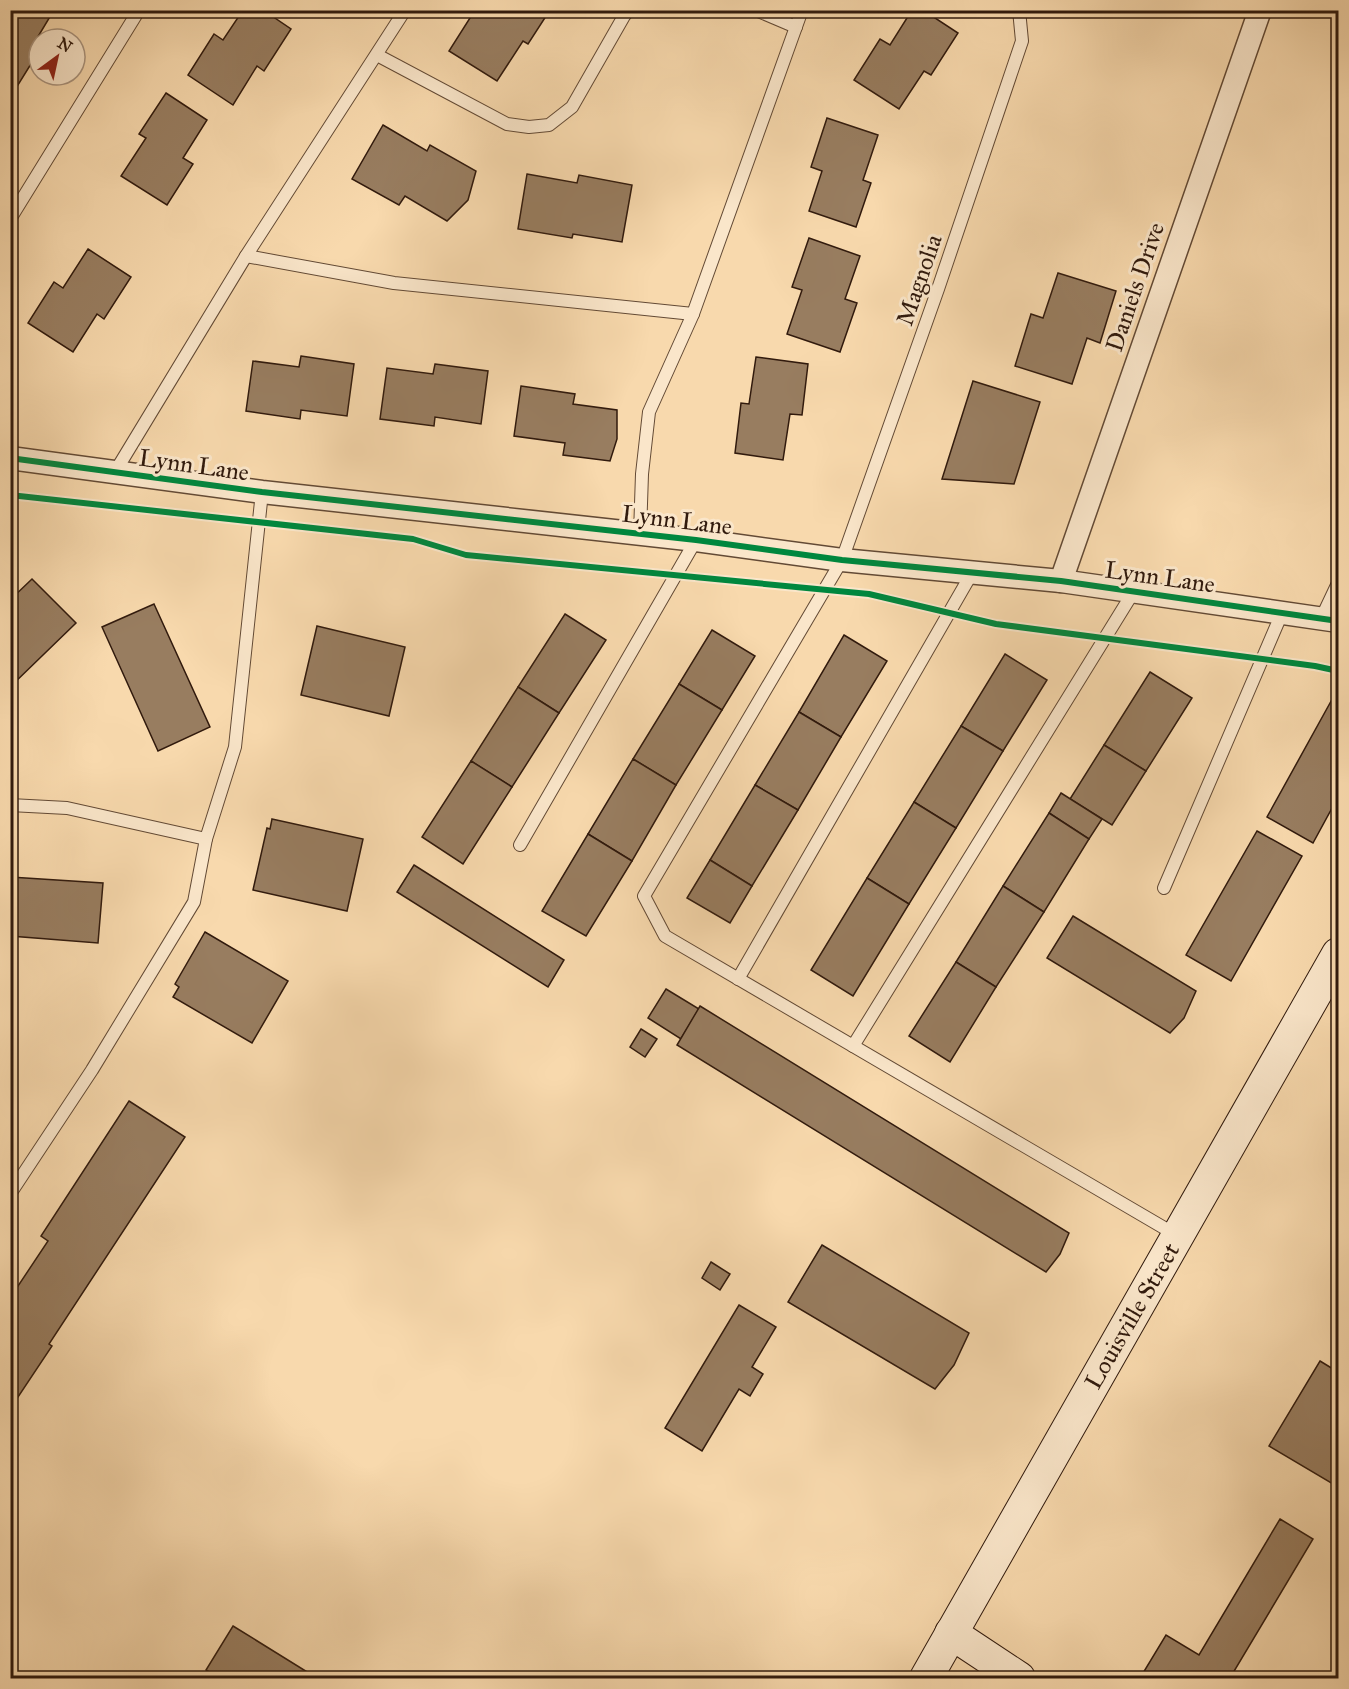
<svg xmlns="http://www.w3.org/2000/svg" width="1349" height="1689" font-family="'IM FELL Great Primer',serif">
<rect width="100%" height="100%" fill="#f8d9ad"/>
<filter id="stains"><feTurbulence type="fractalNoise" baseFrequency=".00333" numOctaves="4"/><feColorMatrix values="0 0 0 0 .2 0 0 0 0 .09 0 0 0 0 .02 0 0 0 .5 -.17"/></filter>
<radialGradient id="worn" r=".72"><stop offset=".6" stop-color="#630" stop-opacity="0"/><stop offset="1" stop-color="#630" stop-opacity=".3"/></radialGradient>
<g fill="#987d60" stroke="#311a0d" stroke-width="1.5">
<polygon points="10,10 54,10 33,45 39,51 13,93 10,91"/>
<polygon points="243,10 263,10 291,29 264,71 257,66 233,105 188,75 214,34 223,40"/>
<polygon points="475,10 483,11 550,10 528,44 523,41 497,81 449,51"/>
<polygon points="912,10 923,10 958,33 931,75 924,71 899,109 854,80 880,39 890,45"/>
<polygon points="166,93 207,120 183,158 193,164 167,205 121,176 146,138 139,134"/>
<polygon points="827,118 878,135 863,180 871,183 856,227 809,211 822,171 811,167"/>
<polygon points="383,125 427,151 430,145 476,171 468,200 447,221 405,196 399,205 352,179"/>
<polygon points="527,174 577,183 579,175 632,185 622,242 573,234 572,238 518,229"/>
<polygon points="809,238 860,256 845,299 857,303 840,352 787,334 802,290 792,287"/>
<polygon points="88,249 131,277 104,319 97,314 73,352 28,323 54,282 63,288"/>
<polygon points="1058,273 1116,291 1100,343 1087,338 1072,384 1015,366 1031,314 1043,318"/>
<polygon points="301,356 354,364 347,416 301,410 300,419 246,411 253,361 299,367"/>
<polygon points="756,357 808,364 802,415 790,414 783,460 735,453 741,403 749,404"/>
<polygon points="435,364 488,371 481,424 435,417 434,426 380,419 387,368 433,374"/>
<polygon points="973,381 1040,402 1014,484 942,479"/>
<polygon points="521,386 575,394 573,404 617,410 617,439 610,461 563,455 565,443 514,436"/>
<polygon points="32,579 76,623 10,687 10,600"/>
<polygon points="154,604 210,727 158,751 102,627"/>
<polygon points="565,614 606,640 559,713 518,687"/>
<polygon points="317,626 405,647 389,716 301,695"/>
<polygon points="712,630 755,656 722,710 679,684"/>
<polygon points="844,635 887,661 841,737 799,712"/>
<polygon points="1005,654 1047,680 1003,751 961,726"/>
<polygon points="1150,672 1192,698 1146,771 1104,745"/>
<polygon points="679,684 722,710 676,785 633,759"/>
<polygon points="518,687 559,713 512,787 471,761"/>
<polygon points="1335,694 1338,696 1338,797 1313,843 1267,817"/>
<polygon points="799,712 841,737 798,810 755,785"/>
<polygon points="961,726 1003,751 956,828 914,802"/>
<polygon points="1104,745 1146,771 1112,825 1070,799"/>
<polygon points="633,759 676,785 632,861 588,834"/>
<polygon points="471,761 512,787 463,864 422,837"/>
<polygon points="755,785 798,810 752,886 710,860"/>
<polygon points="1061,793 1102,819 1089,839 1049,813"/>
<polygon points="914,802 956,828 909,904 867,878"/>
<polygon points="1049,813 1089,839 1044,912 1003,886"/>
<polygon points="272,819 363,839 347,911 253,890 267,828 270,829"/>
<polygon points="1257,831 1302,856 1231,981 1186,955"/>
<polygon points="588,834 632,861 586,936 542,911"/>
<polygon points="710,860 752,886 730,923 687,898"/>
<polygon points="414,865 564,960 548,987 397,892"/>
<polygon points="10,877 103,883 98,943 10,936"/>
<polygon points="867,878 909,904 853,996 811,970"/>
<polygon points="1003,886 1044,912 996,987 956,962"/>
<polygon points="1073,916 1196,991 1184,1018 1170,1033 1047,958"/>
<polygon points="205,932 288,981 252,1043 173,997 179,987 175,984"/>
<polygon points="956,962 996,987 950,1062 909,1036"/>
<polygon points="666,989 699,1009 681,1039 648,1018"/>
<polygon points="700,1006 1069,1233 1060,1254 1046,1272 677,1045"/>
<polygon points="641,1029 657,1039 645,1057 630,1047"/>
<polygon points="129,1101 185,1137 49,1344 52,1346 10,1409 10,1298 48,1241 41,1236"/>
<polygon points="822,1245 969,1333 954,1365 935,1389 788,1302"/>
<polygon points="711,1262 730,1274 720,1290 702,1278"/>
<polygon points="739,1305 776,1327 752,1367 763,1374 750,1396 739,1389 702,1451 665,1428"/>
<polygon points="1320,1361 1338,1372 1338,1487 1269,1446"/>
<polygon points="1280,1519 1313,1539 1230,1678 1140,1678 1166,1635 1199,1655"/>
<polygon points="233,1626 317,1678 220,1678 206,1670"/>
</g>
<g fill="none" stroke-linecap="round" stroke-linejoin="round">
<g stroke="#634a35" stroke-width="14">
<g id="lane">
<polyline points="405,10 246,256 394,283 693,314"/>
<polyline points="756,10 796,27"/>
<polyline points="1019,10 1022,41 938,289 842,560 644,896 665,936 1178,1236"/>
<polyline points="377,55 507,124 529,127 549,125 572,107 624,16 629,10"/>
<polyline points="10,219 139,10"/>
<polyline points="115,472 246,256"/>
<polyline points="640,534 642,474 649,412 693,314 802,10"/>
<polyline points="1321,619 1338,583"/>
<polyline points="10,805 67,808 206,839 194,902 92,1070 10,1194"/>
<polyline points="206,839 235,747 262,492"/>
<polyline points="520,845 696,540"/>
<polyline points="1164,888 1282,613"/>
<polyline points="738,979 972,573"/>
<polyline points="853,1046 1134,591"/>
</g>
</g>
<g stroke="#634a35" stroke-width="25">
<g id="street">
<polyline points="10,458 262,492 696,540 842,560 1061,581 1338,621"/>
<polyline points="1061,581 1260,10"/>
</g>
</g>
<g stroke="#311a0d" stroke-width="34">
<g id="secondary">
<polyline points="951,1633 1019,1678"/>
<polyline points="926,1678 1338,954"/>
</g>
</g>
<use href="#lane" stroke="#fae6ca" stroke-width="12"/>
<use href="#street" stroke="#fae6ca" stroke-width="22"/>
<use href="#secondary" stroke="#fae6ca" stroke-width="32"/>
<g stroke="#fae6ca" stroke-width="10">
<g id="cycleway">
<polyline points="10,458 262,492 696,540 842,560 1061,581 1338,621"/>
<polyline points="10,495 413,539 466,555 869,594 996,624 1315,666 1338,671"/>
</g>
</g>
<use href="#cycleway" stroke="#00873e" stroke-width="6"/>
</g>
<g text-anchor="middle" stroke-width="6" stroke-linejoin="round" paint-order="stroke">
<g font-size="24" fill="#311a0d" stroke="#fae6ca">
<text transform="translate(919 280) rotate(-71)" y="8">Magnolia</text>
<text transform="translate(1135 287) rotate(-71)" y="8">Daniels Drive</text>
<text transform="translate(194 465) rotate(8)" y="8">Lynn Lane</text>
<text transform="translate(677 520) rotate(7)" y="8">Lynn Lane</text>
<text transform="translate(1160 577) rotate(8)" y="8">Lynn Lane</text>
<text transform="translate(1132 1316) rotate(-60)" y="8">Louisville Street</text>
</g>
</g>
<rect width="1349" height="1689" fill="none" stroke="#f8d9ad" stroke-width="36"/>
<rect x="12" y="12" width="1325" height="1665" fill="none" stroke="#311a0d" stroke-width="3"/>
<rect x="18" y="18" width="1313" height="1653" fill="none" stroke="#311a0d" stroke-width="1.5"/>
<g transform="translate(57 57) rotate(33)"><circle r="28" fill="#fae6ca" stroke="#aa947e" stroke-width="1.5"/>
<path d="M0-4.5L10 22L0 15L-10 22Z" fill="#8f2418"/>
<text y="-9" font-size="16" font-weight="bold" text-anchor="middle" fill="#311a0d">N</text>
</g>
<rect width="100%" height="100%" filter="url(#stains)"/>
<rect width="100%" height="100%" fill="url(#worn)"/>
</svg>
